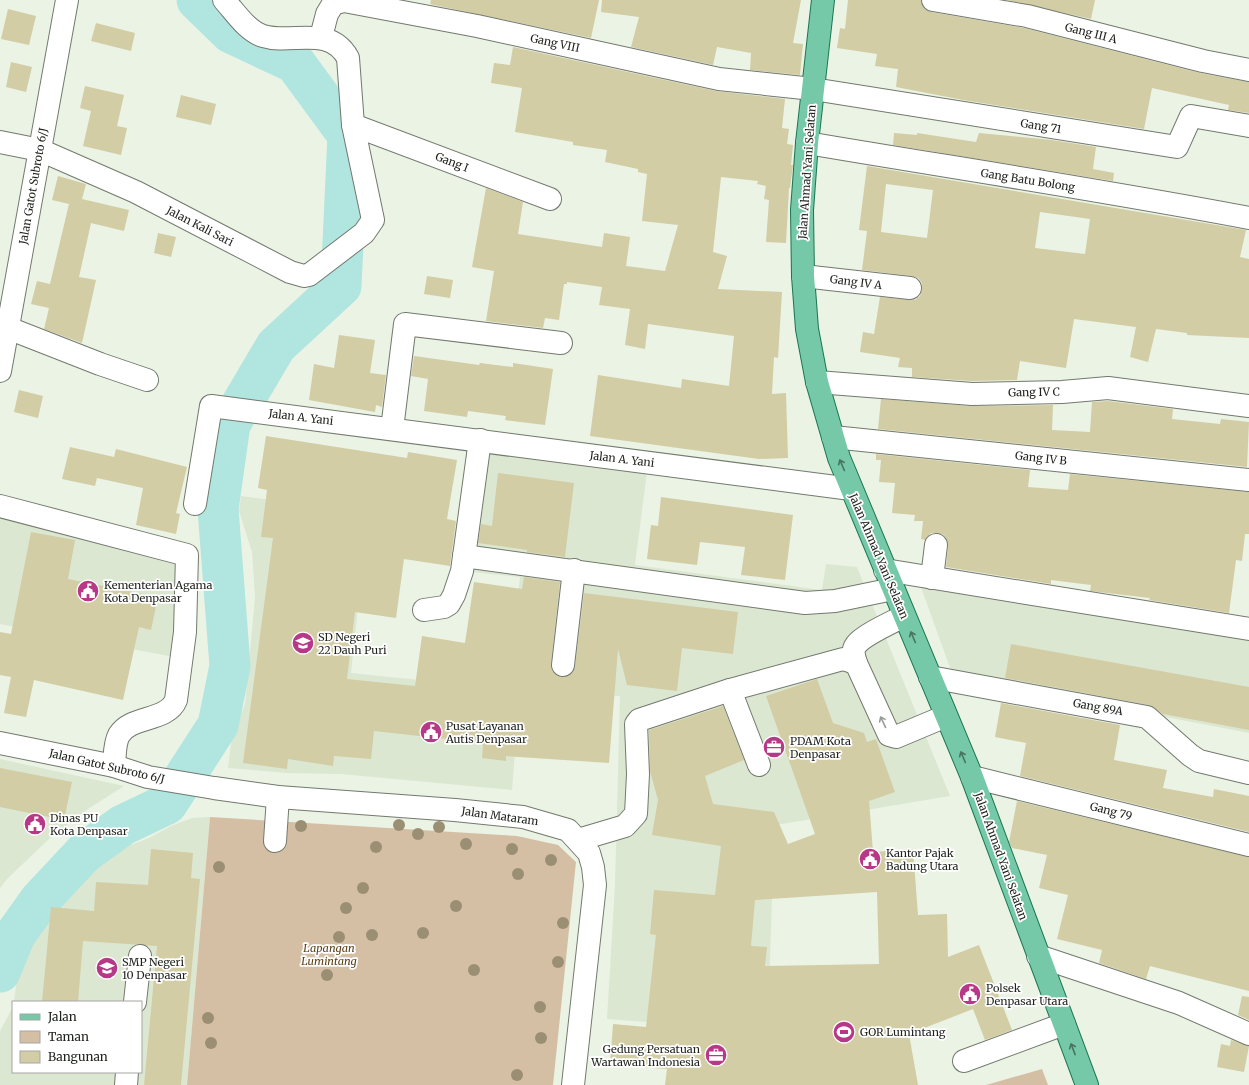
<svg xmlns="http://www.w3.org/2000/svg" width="1249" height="1085" font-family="Merriweather,serif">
<rect width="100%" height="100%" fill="#ebf3e5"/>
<g fill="#dce7d2">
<polygon points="486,450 647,472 635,565 822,590 826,564 857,567 950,796 776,825 772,896 768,1031 607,1019 615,885 620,696 520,690 512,790 341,774 287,773 228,768 232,736 245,704 255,597 252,552 239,511 241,496 368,513 351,673 507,689 520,577 472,572"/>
<polygon points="0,516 176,559 179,658 0,624"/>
<polygon points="919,582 1249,637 1249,733 953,676"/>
<polygon points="0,759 124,786 88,809 50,838 7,879 0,888"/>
<polygon points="210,817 187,1085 0,1085 0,1031 13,1007 13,1072 141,1072 141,1002 14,1002 22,933 54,893 70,880 123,848 149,838 171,826 192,818"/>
</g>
<g fill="#d4bfa5">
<polygon points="210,817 517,836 558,845 576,862 553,1085 187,1085"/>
<polygon points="1042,1069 1048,1085 986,1085"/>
</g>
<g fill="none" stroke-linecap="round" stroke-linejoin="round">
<polyline stroke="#b0e5e0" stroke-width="41" points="0,972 15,935 40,900 84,853 123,825 167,804 218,725 230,666 218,509 230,424 276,346 341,286 348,135 295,63 231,33 197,0"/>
</g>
<g fill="#d2cda4" fill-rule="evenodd">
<polygon points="431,0 599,0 591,38 434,5 430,4"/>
<polygon points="602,0 801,0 793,43 803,44 800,75 750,70 751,53 717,47 713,65 631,47 639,17 601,12"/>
<polygon points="848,0 921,0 925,9 931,12 1024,28 1200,73 1249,82 1249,113 1228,110 1229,105 1152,88 1144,129 963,100 896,87 898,69 875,66 877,54 837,48 840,28 845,29"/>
<polygon points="1007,0 1095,0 1091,19"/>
<polygon points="8,9 36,16 29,45 1,39"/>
<polygon points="96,23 135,33 131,51 91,41"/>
<polygon points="513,47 716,91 785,99 782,128 789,129 787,144 793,145 791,165 793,165 790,188 789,188 786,243 766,242 769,200 764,199 766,186 757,184 758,181 721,177 713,252 727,256 718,289 782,292 778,358 774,357 772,394 786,393 788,458 759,459 590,436 598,375 681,388 682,379 729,386 734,336 648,324 645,349 625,345 630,309 599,305 602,287 567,282 567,284 564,284 559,320 545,318 543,328 486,321 494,271 472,267 486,188 523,202 518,234 602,247 604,233 630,237 626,266 665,271 678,225 642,221 647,174 638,172 638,169 605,162 607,150 573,145 573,142 515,132 522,88 491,83 494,63 510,65"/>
<polygon points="11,62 32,67 26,92 6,87"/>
<polygon points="85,86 124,95 117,126 127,128 121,155 83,146 91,111 80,108"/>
<polygon points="181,95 216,104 211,125 176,117"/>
<polygon points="894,133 917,135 917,133 976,142 979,133 1052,140 1096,147 1093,169 1114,173 1113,181 893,145"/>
<path d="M867 166 1246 230 1240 257 1249 259V338L1187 335V333L1156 329 1148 362 1130 357 1136 327 1074 319 1066 368 1020 361 1017 380 972 381 912 377V368L898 367 900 358 860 352 863 332 874 334 880 297 915 300 920 296 922 289V283L918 278 912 276 862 270 867 231 859 230ZM886 184 933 190 927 238 881 232ZM1040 212 1090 219 1085 254 1035 248Z"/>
<polygon points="58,176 86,184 82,199 129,210 124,231 91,223 79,277 96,280 82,343 44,329 49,308 31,304 37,281 50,284 69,204 52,200"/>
<polygon points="158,233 176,237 171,257 154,253"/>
<polygon points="427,276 453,280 450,298 424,294"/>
<polygon points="339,335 375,340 370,373 386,375 382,407 376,405 375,412 309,400 314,364 334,368"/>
<polygon points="414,356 479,365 480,363 513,367 513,363 553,369 545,425 505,420 506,416 468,411 467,417 424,411 428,379 411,376"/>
<polygon points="19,390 43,396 38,418 14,412"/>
<polygon points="881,399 971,406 1053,405 1052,430 1090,432 1092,402 1108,401 1173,409 1172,419 1220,424 1221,419 1249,422 1247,467 878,429"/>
<polygon points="266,436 407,458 408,452 457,460 447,519 456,521 450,566 404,559 396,618 355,612 347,679 415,686 422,636 465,643 474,582 522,589 524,577 560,582 551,664 552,670 556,675 561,677 568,676 573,672 575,667 584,593 738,612 733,654 682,648 677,691 627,685 618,649 609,763 506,756 506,761 482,758 483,743 374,731 371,759 334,756 333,766 288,759 287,769 243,763 273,538 261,537 267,490 258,488"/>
<polygon points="70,447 114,457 116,449 187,467 176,513 180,514 176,534 136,525 143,488 97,478 95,486 62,479"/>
<polygon points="876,454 1030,470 1028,487 1068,490 1070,474 1249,492 1249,534 1245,534 1242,561 1236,560 1229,613 1149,600 1150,598 1090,591 1091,585 1051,580 1051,584 946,567 948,546 947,540 944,535 938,533 931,533 925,540 921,539 923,521 914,521 915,515 892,513 895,483 879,482 881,460 876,460"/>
<polygon points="498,473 574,483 565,557 527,552 527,550 478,543 481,524 492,526"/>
<polygon points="661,497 793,515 785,580 741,575 745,547 700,542 697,565 647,559 651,525 658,526"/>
<polygon points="31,532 75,540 68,579 158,597 151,630 139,627 123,700 34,680 26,717 4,713 11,677 0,675 0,632 11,634"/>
<polygon points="1011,644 1249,687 1249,730 1163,714 1149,705 1005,678"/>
<path d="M817 679 833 723 864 733 867 742 876 739 895 792 869 801 873 852 913 849 918 915 947 914 948 957 979 945 1012 1030 985 1040 973 1009 909 1034 918 1085H665L667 1069 610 1065 613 1024 646 1027 656 935 650 934 654 890 715 895 721 846 652 835 658 800 650 771 649 730 723 706 744 760 705 776 713 804 774 812 788 844 815 834 766 696ZM877 892 879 964 765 966 767 947 751 946 755 900Z"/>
<polygon points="1001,703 1120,725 1114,760 1167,770 1163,788 1213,797 1214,789 1249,796 1249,832 1020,776 1026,743 995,737"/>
<polygon points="0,768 72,782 64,820 0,807"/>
<polygon points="1017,801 1249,857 1249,991 1150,966 1146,979 1099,963 1102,950 1057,939 1068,895 1039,888 1047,855 1012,848 1009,842"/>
<polygon points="151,849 193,853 191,878 200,879 181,1085 144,1085 157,946 83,941 78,1002 42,1002 51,907 94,911 96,882 148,885"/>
<polygon points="1242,996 1249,997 1249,1020 1238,1015"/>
<polygon points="1231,1040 1249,1046 1244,1072 1217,1067 1221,1044 1230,1046"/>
</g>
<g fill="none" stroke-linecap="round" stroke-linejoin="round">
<g stroke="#72796d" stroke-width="24">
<g id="minor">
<polyline points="933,0 1027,16 1203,61 1249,70"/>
<polyline points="321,37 327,14 333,4 344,1 477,26 719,79 813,89 1177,147 1191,116 1249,126"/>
<polyline points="353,125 550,199"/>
<path d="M0 142 40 150 136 192 290 272 304 276 309 275 364 233 373 220 353 125 348 58C329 24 292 45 263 36 247 31 235 12 224 0"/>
<path d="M807 143C955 168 1102 190 1249 218"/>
<polyline points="803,276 910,288"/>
<polyline points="8,328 100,364 147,380"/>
<polyline points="0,371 67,0"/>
<polyline points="817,382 972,394 1062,392 1108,388 1249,406"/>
<polyline points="392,429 405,324 561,343"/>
<polyline points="833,437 1249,480"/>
<polyline points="195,504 211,406 851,489"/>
<path d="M0 506 187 555 185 632 176 700C167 722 131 715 119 735 114 744 115 757 114 766"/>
<polyline points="464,556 805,603 835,601 893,589"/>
<polyline points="885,570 1249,629"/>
<polyline points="932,578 936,545"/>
<polyline points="424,610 444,607 449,604 454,595 462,571 480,440"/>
<path d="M904 616C893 622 863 635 856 645 852 650 854 657 856 663L889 735 896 737 946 716"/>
<polyline points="563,665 574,570"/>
<polyline points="930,677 1147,717 1190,755 1199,761 1249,773"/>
<polyline points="730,690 759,765"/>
<polyline points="0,743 114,766 148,777 214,788 278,797 455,810 523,817 568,830 589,853 593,867 595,885 573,1085"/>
<polyline points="972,777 1249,845"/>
<polyline points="578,840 625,826 636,814 638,774 636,724 639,720 730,690 843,659 856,663"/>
<polyline points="275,841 278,797"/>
<polyline points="1038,956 1179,1003 1249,1034"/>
<polyline points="135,1002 140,956"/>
<polyline points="964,1061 1064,1024"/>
<polyline points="126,1085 127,1072"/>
</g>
</g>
<g stroke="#1a7651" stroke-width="24">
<polyline id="major" points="823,0 807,143 802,210 803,276 807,329 817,382 839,458 972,777 1087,1085"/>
</g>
<use href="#minor" stroke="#fff" stroke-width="22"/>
<use href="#major" stroke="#75c9a8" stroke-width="22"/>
</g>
<g fill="#9b8f73">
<circle cx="399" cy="825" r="6"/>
<circle cx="301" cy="826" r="6"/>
<circle cx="439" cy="827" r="6"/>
<circle cx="418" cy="834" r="6"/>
<circle cx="466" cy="844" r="6"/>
<circle cx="376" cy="847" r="6"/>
<circle cx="512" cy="849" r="6"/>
<circle cx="551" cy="860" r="6"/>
<circle cx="219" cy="867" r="6"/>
<circle cx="518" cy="874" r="6"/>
<circle cx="363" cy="888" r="6"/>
<circle cx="456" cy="906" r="6"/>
<circle cx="346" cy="908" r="6"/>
<circle cx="563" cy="923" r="6"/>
<circle cx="423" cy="933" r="6"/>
<circle cx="372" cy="935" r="6"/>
<circle cx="339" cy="937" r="6"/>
<circle cx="558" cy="962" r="6"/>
<circle cx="474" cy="970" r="6"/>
<circle cx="327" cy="975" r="6"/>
<circle cx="540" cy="1007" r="6"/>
<circle cx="208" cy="1018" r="6"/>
<circle cx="541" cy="1038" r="6"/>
<circle cx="211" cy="1043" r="6"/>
<circle cx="517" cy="1075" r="6"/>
</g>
<defs><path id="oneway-shaft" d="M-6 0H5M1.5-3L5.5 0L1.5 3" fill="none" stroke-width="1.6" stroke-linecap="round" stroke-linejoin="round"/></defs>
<g stroke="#497462">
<use href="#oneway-shaft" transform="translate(842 465) rotate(-113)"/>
<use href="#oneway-shaft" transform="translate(913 637) rotate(-113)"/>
<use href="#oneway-shaft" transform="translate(963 757) rotate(-113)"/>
<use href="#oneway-shaft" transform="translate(1073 1049) rotate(-111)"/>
</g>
<use stroke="#999b98" href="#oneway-shaft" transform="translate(883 722) rotate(-115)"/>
<defs>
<g id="civic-disc" transform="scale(1.15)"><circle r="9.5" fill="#b63887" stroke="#fff"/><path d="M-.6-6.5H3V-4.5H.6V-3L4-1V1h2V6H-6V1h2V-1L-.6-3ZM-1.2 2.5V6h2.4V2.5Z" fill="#fff"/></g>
<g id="school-disc" transform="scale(1.15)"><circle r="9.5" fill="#b63887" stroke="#fff"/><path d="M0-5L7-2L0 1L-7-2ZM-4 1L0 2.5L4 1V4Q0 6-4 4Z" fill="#fff"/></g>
<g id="office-disc" transform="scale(1.15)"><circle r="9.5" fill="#b63887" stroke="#fff"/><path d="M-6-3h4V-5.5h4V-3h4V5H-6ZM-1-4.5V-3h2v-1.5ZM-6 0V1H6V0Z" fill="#fff"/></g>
<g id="stadium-disc" transform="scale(1.15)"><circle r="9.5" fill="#b63887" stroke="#fff"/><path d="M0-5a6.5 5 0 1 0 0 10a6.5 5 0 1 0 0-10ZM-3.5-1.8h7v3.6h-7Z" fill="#fff"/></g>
</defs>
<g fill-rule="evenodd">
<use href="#civic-disc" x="88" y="591"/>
<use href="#school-disc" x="303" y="643"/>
<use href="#civic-disc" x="431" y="732"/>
<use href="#office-disc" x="774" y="747"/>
<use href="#civic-disc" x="35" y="824"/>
<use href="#civic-disc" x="870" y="859"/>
<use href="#school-disc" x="107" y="968"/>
<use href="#civic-disc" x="970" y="994"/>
<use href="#stadium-disc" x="844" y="1032"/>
<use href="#office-disc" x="716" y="1055"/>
</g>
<g text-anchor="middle" stroke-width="3.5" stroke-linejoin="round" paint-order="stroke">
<g font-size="11" fill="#1d201b" stroke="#fff">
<text transform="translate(1091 33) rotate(14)" y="4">Gang III A</text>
<text transform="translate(555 43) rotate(12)" y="4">Gang VIII</text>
<text transform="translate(1041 126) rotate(9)" y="4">Gang 71</text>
<text transform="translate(452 162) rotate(21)" y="4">Gang I</text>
<text transform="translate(807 172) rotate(-86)" y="4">Jalan Ahmad Yani Selatan</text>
<text transform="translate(1028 180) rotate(9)" y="4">Gang Batu Bolong</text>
<text transform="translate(33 186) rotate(-80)" y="4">Jalan Gatot Subroto 6/J</text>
<text transform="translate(200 226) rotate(27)" y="4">Jalan Kali Sari</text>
<text transform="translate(856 282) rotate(7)" y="4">Gang IV A</text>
<text transform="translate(1034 392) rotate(-1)" y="4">Gang IV C</text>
<text transform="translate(301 417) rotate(7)" y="4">Jalan A. Yani</text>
<text transform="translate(1041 458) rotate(6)" y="4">Gang IV B</text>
<text transform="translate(622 459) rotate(7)" y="4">Jalan A. Yani</text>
<text transform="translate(879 556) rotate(67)" y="4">Jalan Ahmad Yani Selatan</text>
<text transform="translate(1098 707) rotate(10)" y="4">Gang 89A</text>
<text transform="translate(107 766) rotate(13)" y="4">Jalan Gatot Subroto 6/J</text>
<text transform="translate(1111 811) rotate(14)" y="4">Gang 79</text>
<text transform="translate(500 816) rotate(8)" y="4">Jalan Mataram</text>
<text transform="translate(1001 856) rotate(70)" y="4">Jalan Ahmad Yani Selatan</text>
</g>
<g font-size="11" fill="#1d201b" stroke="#fff" text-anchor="start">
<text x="104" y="589">Kementerian Agama<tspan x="104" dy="13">Kota Denpasar</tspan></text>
<text x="318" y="641">SD Negeri<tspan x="318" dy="13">22 Dauh Puri</tspan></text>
<text x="446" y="730">Pusat Layanan<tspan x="446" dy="13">Autis Denpasar</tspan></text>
<text x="790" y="745">PDAM Kota<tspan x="790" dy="13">Denpasar</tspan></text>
<text x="50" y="822">Dinas PU<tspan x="50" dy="13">Kota Denpasar</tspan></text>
<text x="886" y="857">Kantor Pajak<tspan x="886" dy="13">Badung Utara</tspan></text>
<text x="122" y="966">SMP Negeri<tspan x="122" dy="13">10 Denpasar</tspan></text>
<text x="986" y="992">Polsek<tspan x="986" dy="13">Denpasar Utara</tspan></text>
<text x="860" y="1036">GOR Lumintang</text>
<text x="700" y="1053" text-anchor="end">Gedung Persatuan<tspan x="700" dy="13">Wartawan Indonesia</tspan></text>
</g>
<g font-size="11" font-style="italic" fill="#5a3e15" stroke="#fff">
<text x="329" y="952">Lapangan<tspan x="329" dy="13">Lumintang</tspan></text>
</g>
</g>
<rect x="12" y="1001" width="130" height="72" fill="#ffffff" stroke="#a5a6a4"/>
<rect x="20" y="1014" width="20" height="6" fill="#75c9a8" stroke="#a5a6a4"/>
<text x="48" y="1021" font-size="12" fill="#1d201b">Jalan</text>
<rect x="20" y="1031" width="20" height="12" fill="#d4bfa5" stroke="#a5a6a4"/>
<text x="48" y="1041" font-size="12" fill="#1d201b">Taman</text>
<rect x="20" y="1051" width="20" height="12" fill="#d2cda4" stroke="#a5a6a4"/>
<text x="48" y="1061" font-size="12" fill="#1d201b">Bangunan</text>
</svg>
